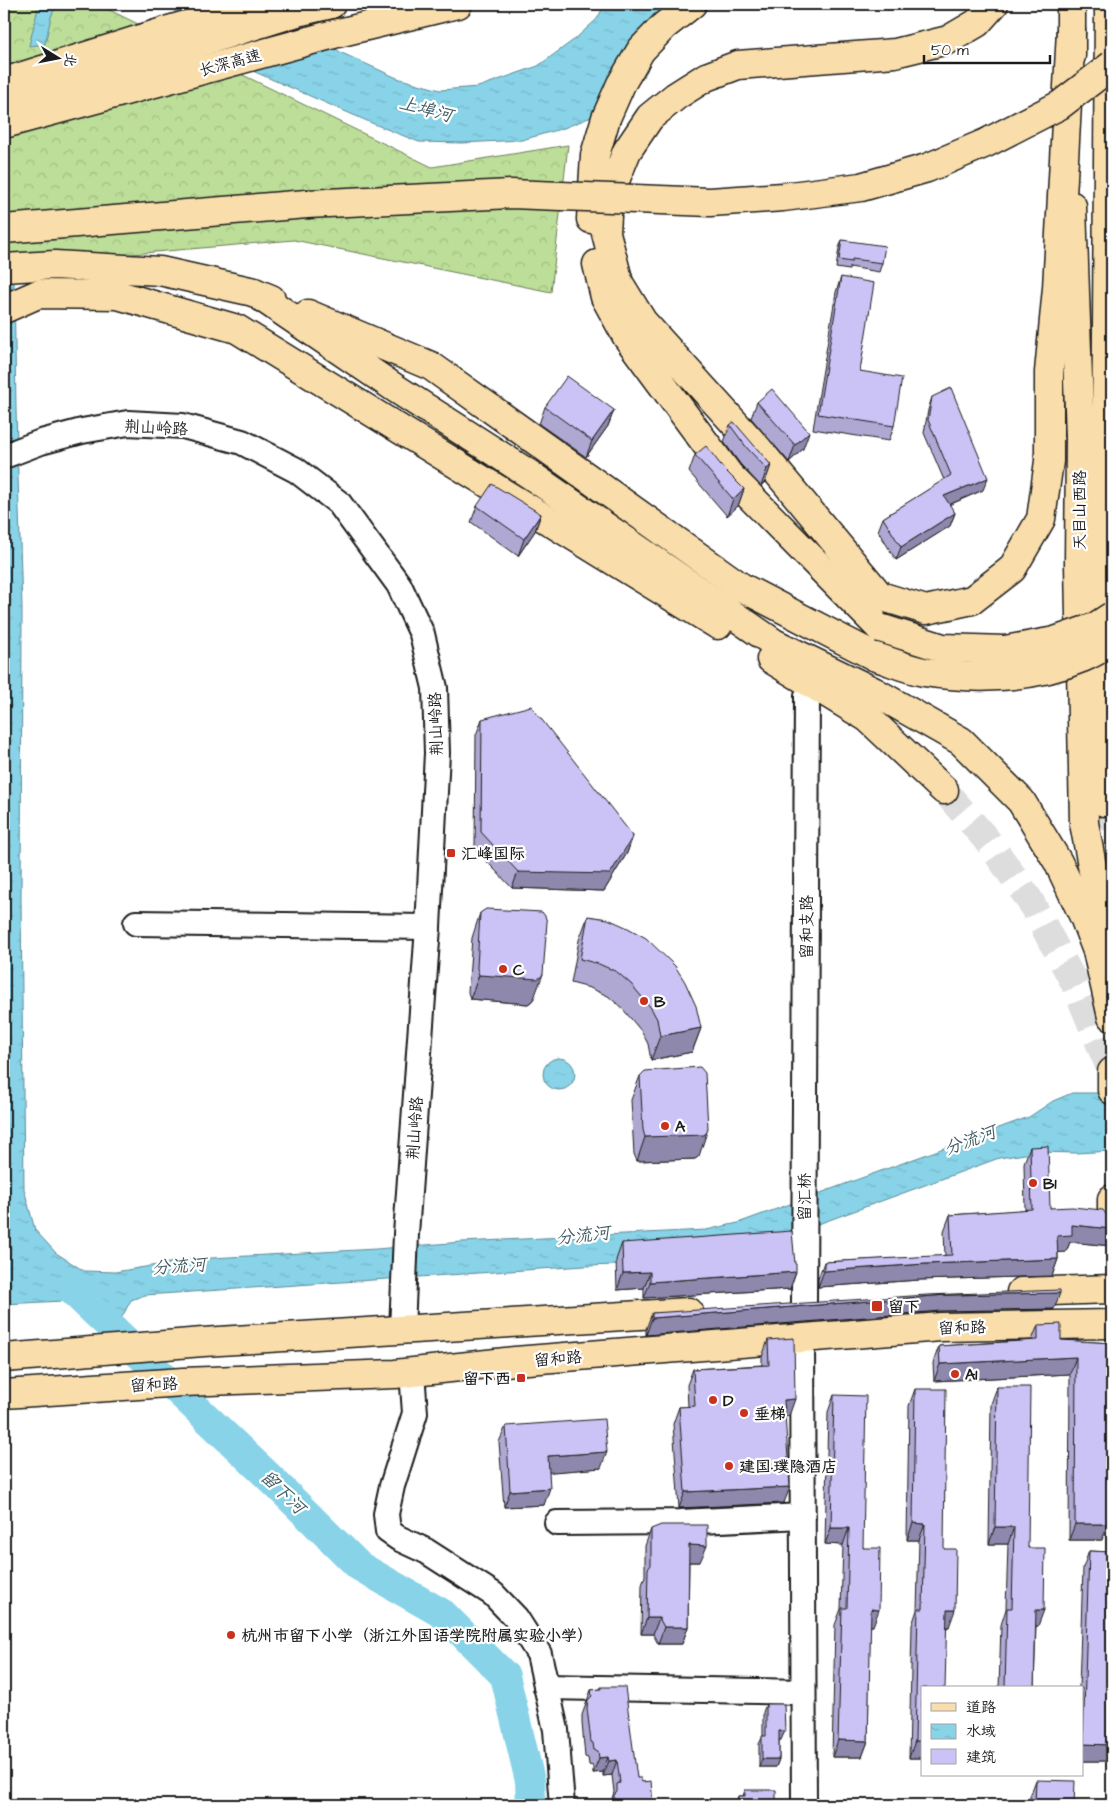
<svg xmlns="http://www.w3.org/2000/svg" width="1116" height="1809" font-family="'Architects Daughter','LXGW WenKai TC',sans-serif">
<defs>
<pattern id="forest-crowns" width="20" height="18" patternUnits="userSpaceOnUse" patternTransform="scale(1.25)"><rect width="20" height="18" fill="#bcde98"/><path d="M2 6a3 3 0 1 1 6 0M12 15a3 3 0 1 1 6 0" fill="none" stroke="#a1be82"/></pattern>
<pattern id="water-ripples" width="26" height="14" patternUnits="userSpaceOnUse" patternTransform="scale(1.25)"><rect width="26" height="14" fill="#88d3e8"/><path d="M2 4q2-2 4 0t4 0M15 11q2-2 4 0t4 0" fill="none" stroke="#75b5c6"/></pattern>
</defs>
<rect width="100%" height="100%" fill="#fff"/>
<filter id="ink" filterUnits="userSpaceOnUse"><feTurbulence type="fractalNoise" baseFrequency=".02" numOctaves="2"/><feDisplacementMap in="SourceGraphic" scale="10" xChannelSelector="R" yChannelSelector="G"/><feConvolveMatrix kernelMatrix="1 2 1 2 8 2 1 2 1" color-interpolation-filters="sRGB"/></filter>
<g filter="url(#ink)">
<polygon fill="url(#forest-crowns)" stroke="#6c7d5a" points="4,4 97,4 432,167 568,145 551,292 294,240 4,265"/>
<g fill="url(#water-ripples)" stroke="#5d8a96">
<polygon points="39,4 57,4 51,17 45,44 29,46"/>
<polygon points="159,4 262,4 342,53 397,78 440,90 478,87 538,66 575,39 597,19 605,4 659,4 656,44 647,71 631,94 611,109 564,128 522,140 462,143 419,142 374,124 255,72 173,10"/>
<polygon points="14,279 16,409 22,608 21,899 24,1189 35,1230 56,1253 84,1271 115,1272 193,1259 376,1249 462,1242 706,1230 738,1223 1029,1117 1053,1101 1072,1093 1112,1093 1112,1151 1076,1153 1038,1152 999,1158 728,1257 686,1263 585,1266 145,1295 131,1300 122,1317 91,1321 63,1301 4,1304 4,1264 11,1253 4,1238 4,280"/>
<circle cx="559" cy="1074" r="16"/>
</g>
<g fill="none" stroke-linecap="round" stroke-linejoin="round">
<polyline stroke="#88d3e8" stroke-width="30" points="74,1292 269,1477 359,1566 443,1614 505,1676 530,1781 531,1805"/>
<g stroke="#ddd" stroke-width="28" stroke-dasharray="28 14" stroke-linecap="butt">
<polyline points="944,790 991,845 1029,899 1074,982 1112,1073"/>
<polyline points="1104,802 1112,881"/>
</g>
<g stroke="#1c1c1c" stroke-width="28">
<g id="minor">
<polyline points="4,456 41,442 82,431 128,423 183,426 242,442 296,470 339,503 399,585 422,634 435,688 437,753 428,927 406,1234 402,1330"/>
<polyline points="136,923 428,927"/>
<polyline points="804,1304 807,696"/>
<polyline points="802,1338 804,1805"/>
<polyline points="412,1372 415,1413 392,1486 386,1514 388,1531 398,1538 426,1551 493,1594 516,1618 539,1654 556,1730 562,1805"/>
<polyline points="557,1523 680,1522 803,1516"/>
<polyline points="546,1687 803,1692"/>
</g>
</g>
<g stroke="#1c1c1c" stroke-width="31">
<g id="major">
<polyline points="1071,56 1071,4"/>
<polyline points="1072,206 1080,438 1079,564 1084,823 1107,946 1108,966"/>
<polyline points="1112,1072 1112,1090"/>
<polyline points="1112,1199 1112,1222"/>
<polyline points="1021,1292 1112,1289"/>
<polyline points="4,1358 203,1342 689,1312"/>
<polyline points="4,1394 183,1382 395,1374 515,1361 941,1327 1112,1324"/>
</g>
</g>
<g stroke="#1c1c1c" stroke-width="31">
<g id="highway">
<polyline points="994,4 977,23 948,40 895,53 738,65 706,77 676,96 650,117 627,151 608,198 606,233 619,283 643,322 758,449 880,596 926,610 972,600 1012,569 1041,519 1049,461 1049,372 1057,288 1071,31"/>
<polyline points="4,82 169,30 260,4"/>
<polyline points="4,103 301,11 331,4"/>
<polyline points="4,124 334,34 458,4"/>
<polyline points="591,219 595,155 606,118 621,84 641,50 664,26 692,4"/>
<polyline points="4,229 307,204"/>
<polyline points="597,264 605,297 627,337 729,475 880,628"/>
<polyline points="4,268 55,265 160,271 254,292 271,299"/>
<polyline points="254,292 395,388 532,476 774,643 873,691 961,741 1021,801 1058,862 1084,917 1097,951 1112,1017"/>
<polyline points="4,309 38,294 118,295 237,329 718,625"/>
<polyline points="308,314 431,366 741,587 876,657"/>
<polyline points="771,659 868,718 944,790"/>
<polyline points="1104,802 1109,4"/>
</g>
</g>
<use href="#minor" stroke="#fff" stroke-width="24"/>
<use href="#major" stroke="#f9ddab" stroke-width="28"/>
<use href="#highway" stroke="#f9ddab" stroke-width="28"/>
<g stroke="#1c1c1c" stroke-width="31" stroke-linecap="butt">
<g id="highway-bridge">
<polyline points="307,204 511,194 710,202 783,197 861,187 927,168 986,143 1060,105 1112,65"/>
<polyline points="880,628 943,648 1005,650 1055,641 1095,627 1112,616"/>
<path d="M876 657C892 662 908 669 924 672 975 680 1033 679 1082 658 1092 654 1102 648 1112 642"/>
</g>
</g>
<use href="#highway-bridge" stroke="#f9ddab" stroke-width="28"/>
</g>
<g fill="#afa8d3" stroke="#1c1c1c">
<polygon points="842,240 882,263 879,272 850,267 849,270 836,268 839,248"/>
<polygon points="841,277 860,371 894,426 889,441 813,429 836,292"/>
<polygon points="932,397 983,490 949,505 955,513 950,526 896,560 878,531 883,518 944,480 924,433 928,410"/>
<polygon points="757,402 803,449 789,462 751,418"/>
<polygon points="545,407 614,410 608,426 586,457 539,424"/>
<polygon points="730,425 771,465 765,482 761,486 741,465 724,442"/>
<polygon points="695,455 724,469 744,489 738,506 727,516 689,472"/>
<polygon points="477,506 541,514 535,531 518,556 471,522"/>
<polygon points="482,719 633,836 627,853 604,891 512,888 475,849 476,735"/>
<polygon points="480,913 534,998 532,1001 528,1004 470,999 468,992 472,938"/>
<polygon points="588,916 701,1028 692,1052 651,1060 648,1044 642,1032 622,1008 608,996 590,988 571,983 579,940"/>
<polygon points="640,1076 699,1156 695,1159 637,1161 634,1154 631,1100"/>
<polygon points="1030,1147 1050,1208 1112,1220 1112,1246 1070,1242 1066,1252 1058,1252 1058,1259 1052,1276 919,1280 818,1287 818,1279 824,1262 945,1256 944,1231 950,1215 1025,1210 1024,1163"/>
<polygon points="622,1243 790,1289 644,1298 644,1288 617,1290 616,1260"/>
<polygon points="1054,1309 940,1311 646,1335 646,1329 652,1313"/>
<polygon points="1038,1325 1061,1340 1112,1343 1112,1376 1109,1375 1102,1540 1069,1540 1070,1374 934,1381 933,1363 939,1346 1032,1340"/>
<polygon points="768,1340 789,1416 785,1416 784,1503 679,1508 673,1424 679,1407 688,1407 687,1385 693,1369 762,1365 762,1357"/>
<polygon points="997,1387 1028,1548 1038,1626 1036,1626 1034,1688 999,1688 1001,1625 1006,1609 1008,1544 989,1544 991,1404"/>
<polygon points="915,1389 944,1549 949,1627 947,1627 922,1758 909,1758 912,1625 917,1610 919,1540 907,1540 909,1406"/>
<polygon points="834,1395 863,1548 873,1626 870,1626 868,1741 862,1757 832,1757 835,1625 841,1609 843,1545 825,1544 828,1412"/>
<polygon points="506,1426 601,1468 549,1472 544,1505 504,1507 499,1442"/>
<polygon points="651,1529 700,1562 689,1562 688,1627 682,1644 658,1644 653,1634 641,1634 642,1585 645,1576 645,1546"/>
<polygon points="1089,1551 1112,1552 1112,1753 1109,1761 1082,1761 1082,1688 1079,1688 1083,1568"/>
<polygon points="601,1687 637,1778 642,1782 653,1805 610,1805 614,1792 612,1775 603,1776 603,1772 593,1773 593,1766 589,1765 588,1758 585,1757 582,1723 582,1715 591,1690 601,1689"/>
<polygon points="766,1704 781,1740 779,1740 779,1759 776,1767 759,1767 759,1744 763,1736 763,1712"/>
<polygon points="1036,1780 1074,1805 1030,1805 1030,1796"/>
<polygon points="745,1790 776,1805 735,1805 738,1796 743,1796"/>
</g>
<g fill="#8e88ac" stroke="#1c1c1c">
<polygon points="614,410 608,426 586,457 592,441"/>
<polygon points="809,432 803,449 789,462 795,445"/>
<polygon points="771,465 765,482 761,486 767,469"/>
<polygon points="988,478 983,490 939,509 944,496"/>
<polygon points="744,489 738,506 727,516 733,499"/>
<polygon points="955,513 950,526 896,560 901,547"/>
<polygon points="541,514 535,531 518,556 524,539"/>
<polygon points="633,836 627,853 604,891 512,888 518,872"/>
<polygon points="543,974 534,998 532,1001 528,1004 470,999 479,975"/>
<polygon points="701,1028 692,1052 651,1060 660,1036"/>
<polygon points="707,1132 699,1156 695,1159 637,1161 645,1137"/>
<polygon points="1072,1225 1112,1229 1112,1246 1070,1242 1066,1252 1051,1253 1057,1236"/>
<polygon points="1058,1259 1052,1276 919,1280 818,1287 824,1271 925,1264"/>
<polygon points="650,1272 644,1288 617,1290 623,1273"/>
<polygon points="796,1272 790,1289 644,1298 650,1282"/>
<polygon points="1060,1293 1054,1309 940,1311 646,1335 652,1318 946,1295"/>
<polygon points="1076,1357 1070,1374 934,1381 940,1364"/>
<polygon points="795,1399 789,1416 778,1417 784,1400"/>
<polygon points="607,1452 601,1468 542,1473 548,1456"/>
<polygon points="790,1487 784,1503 679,1508 685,1492"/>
<polygon points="550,1488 544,1505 504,1507 510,1491"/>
<polygon points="913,1523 925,1524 919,1540 907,1540"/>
<polygon points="1075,1524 1108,1524 1102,1540 1069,1540"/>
<polygon points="995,1527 1014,1527 1008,1544 989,1544"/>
<polygon points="831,1528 849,1528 843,1545 825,1544"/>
<polygon points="689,1545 707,1546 700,1562 683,1562"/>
<polygon points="871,1609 879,1610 873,1626 865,1626"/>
<polygon points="947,1610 955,1610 949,1627 941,1627"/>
<polygon points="1036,1610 1044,1610 1038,1626 1030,1626"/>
<polygon points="647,1618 659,1618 653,1634 641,1634"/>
<polygon points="664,1627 688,1627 682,1644 658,1644"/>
<polygon points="779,1731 785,1731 781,1740 776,1740"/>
<polygon points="838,1740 868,1741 862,1757 832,1757"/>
<polygon points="915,1741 922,1741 922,1758 909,1758"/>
<polygon points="1083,1744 1112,1745 1112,1753 1109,1761 1082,1761 1082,1747"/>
<polygon points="608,1757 603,1772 593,1773 599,1758"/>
<polygon points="762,1759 779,1759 776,1767 759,1767"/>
<polygon points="617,1760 612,1775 603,1776 609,1761"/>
</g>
<g fill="#cbc3f5" stroke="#1c1c1c">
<polygon points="842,240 885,246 882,263 852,259 852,262 839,260"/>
<polygon points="841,277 874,283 860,371 902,378 894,426 818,414"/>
<polygon points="567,376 614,410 592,441 545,407"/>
<polygon points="951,388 988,478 944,496 955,513 901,547 883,518 951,475 928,420 932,397"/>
<polygon points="772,389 809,432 795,445 757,402"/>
<polygon points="734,422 771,465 767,469 747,448 730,425"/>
<polygon points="706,446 724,469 744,489 733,499 695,455"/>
<polygon points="492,484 541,514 524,539 477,506"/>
<polygon points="531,706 633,836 610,874 518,872 481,832 482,719"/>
<polygon points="486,909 542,912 545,916 547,922 543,974 541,977 537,979 479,975 477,968 480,913"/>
<polygon points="588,916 608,919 628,928 646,938 675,966 685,982 696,1006 701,1028 660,1036 657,1019 651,1008 631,984 617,972 599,964 580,959"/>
<polygon points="700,1067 705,1073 708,1128 707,1132 704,1135 645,1137 643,1130 640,1076 645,1071"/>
<polygon points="1048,1146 1050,1208 1072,1207 1103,1210 1110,1219 1112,1220 1112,1229 1072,1225 1072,1235 1057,1236 1058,1259 925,1264 824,1271 824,1262 952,1255 950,1215 1032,1209 1030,1147"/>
<polygon points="792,1231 795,1264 796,1264 796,1272 650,1282 650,1272 623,1273 622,1243"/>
<polygon points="1060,1290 1060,1293 946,1295 652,1318 652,1313 927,1295"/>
<polygon points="1061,1324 1061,1340 1112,1343 1112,1358 1109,1356 1108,1524 1075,1524 1076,1357 940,1364 939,1346 1038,1340 1038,1325"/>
<polygon points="794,1338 795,1399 784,1400 790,1487 685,1492 679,1407 695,1406 693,1369 769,1365 768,1340"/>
<polygon points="997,1387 1030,1387 1028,1548 1045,1548 1044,1610 1036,1610 1034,1688 1005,1688 1007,1608 1012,1608 1014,1527 995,1527"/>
<polygon points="915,1389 946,1389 944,1549 956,1549 955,1610 947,1610 945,1688 922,1688 922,1741 915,1741 918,1609 923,1609 925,1524 913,1523"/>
<polygon points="834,1395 866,1396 863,1548 880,1548 879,1610 871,1609 868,1741 838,1740 842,1608 847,1608 849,1528 831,1528"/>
<polygon points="604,1419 607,1452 548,1456 550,1488 510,1491 506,1426"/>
<polygon points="661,1525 707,1525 707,1546 689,1545 688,1627 664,1627 659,1618 647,1618 648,1569 651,1565 651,1529"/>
<polygon points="1089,1551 1112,1552 1112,1745 1083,1744"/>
<polygon points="601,1687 625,1687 637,1778 641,1778 642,1782 651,1781 653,1805 614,1805 614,1795 617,1792 617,1784 620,1783 617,1760 609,1761 608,1757 599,1758 598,1751 594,1750 593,1743 591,1742 587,1708 588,1700 592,1696 591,1690 601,1689"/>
<polygon points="766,1704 784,1704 785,1731 779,1731 779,1759 762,1759 762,1736 766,1736"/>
<polygon points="1036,1780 1075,1781 1074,1805 1035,1805"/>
<polygon points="745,1790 776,1790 776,1805 738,1805 738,1796 745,1796"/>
</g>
</g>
<g fill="#c8321e" stroke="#fff" stroke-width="2">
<rect x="446" y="848" width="10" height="10" rx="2.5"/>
<circle cx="503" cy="969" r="5"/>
<circle cx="644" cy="1001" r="5"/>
<circle cx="665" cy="1126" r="5"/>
<circle cx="1033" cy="1183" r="5"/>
<rect x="871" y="1300" width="12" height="12" rx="2.5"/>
<circle cx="955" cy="1374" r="5"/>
<rect x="516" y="1373" width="10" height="10" rx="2.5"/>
<circle cx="713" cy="1400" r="5"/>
<circle cx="744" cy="1413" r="5"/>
<circle cx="729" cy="1466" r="5"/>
<circle cx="231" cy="1635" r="5"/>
</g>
<g text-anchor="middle" stroke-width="4.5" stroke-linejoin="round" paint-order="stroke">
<g font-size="16" fill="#1c1c1c" stroke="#fff">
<text transform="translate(230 62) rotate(-15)" y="6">长深高速</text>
<text transform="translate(156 427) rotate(3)" y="6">荆山岭路</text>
<text transform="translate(1079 510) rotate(-90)" y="6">天目山西路</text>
<text transform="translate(435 724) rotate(-92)" y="6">荆山岭路</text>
<text transform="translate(806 927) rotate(-90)" y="6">留和支路</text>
<text transform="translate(414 1128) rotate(-86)" y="6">荆山岭路</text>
<text transform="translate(804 1197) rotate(-90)" y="6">留汇桥</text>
<text transform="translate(962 1327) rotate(-2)" y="6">留和路</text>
<text transform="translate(558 1358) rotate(-5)" y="6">留和路</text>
<text transform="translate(154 1384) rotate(-3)" y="6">留和路</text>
</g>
<g font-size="16" font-weight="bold" fill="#1c1c1c" stroke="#fff" text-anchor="start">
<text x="461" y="859">汇峰国际</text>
<text x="513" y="975">C</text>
<text x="654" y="1007">B</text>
<text x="675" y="1132">A</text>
<text x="1043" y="1189">B1</text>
<text x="888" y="1312">留下</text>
<text x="965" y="1380">A1</text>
<text x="511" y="1384" text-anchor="end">留下西</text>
<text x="723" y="1406">D</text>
<text x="754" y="1419">垂梯</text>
<text x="739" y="1472">建国·璞隐酒店</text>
<text x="241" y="1641">杭州市留下小学（浙江外国语学院附属实验小学）</text>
</g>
<g font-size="18" font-style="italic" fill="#425c63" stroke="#fff">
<text transform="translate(426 109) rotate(15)" y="6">上埠河</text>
<text transform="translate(970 1140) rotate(-20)" y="6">分流河</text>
<text transform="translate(583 1235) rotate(-6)" y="6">分流河</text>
<text transform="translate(179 1266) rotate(-4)" y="6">分流河</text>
<text transform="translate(283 1492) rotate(44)" y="6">留下河</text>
</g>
</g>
<rect width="1116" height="1809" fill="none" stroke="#fff" stroke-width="20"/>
<rect x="10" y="10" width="1096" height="1789" fill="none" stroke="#1c1c1c" stroke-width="2" filter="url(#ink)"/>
<rect x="921" y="1686" width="162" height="90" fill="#ffffff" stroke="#a4a4a4"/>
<rect x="931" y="1703" width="25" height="8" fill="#f9ddab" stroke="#a4a4a4"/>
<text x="966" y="1712" font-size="15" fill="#1c1c1c">道路</text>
<rect x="931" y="1724" width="25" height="15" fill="url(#water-ripples)" stroke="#a4a4a4"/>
<text x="966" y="1736" font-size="15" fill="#1c1c1c">水域</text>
<rect x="931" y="1749" width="25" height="15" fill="#cbc3f5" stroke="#a4a4a4"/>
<text x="966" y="1762" font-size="15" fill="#1c1c1c">建筑</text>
<g transform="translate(58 58) rotate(100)" stroke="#ffffff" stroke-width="4" paint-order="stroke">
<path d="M0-4L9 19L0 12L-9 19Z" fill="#1c1c1c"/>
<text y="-8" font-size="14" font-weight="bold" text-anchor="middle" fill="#1c1c1c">北</text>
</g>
<path d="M924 55v8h126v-8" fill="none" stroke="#1c1c1c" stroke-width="2.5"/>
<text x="931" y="55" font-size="15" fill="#1c1c1c" stroke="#ffffff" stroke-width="4" paint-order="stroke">50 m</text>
</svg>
